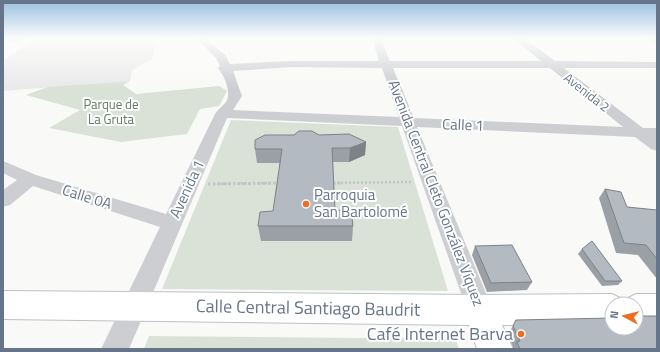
<svg xmlns="http://www.w3.org/2000/svg" width="660" height="352" font-family="'Titillium Web',sans-serif">
<rect width="100%" height="100%" fill="#f9f9f7"/>
<polygon fill="#eaeaea" points="35,38 157,38 152,59 132,70 130,81 3,91 3,61"/>
<g fill="#dae2d7" fill-rule="evenodd">
<polygon points="130,81 123,85 136,94 219,86 227,91 219,106 200,109 187,134 121,142 49,128 80,110 26,95 48,87"/>
<path d="M231 120 398 127 448 291 162 289ZM358 158 332 162 335 225 275 226 283 163H264Z"/>
<polygon points="149,336 456,339 459,349 144,349"/>
</g>
<g fill="none" stroke-linecap="round" stroke-linejoin="round">
<g stroke="#bdc1c7" stroke-width="2">
<polygon id="secondary" points="3,291 480,295 612,294 624,300 636,294 657,294 657,324 636,324 636,304 612,304 612,324 502,325 513,349 477,349 469,325 3,319"/>
</g>
<g stroke="#c2c4c7" stroke-width="2.5" stroke-dasharray="2 2" stroke-linecap="butt">
<polyline points="333,183 412,182"/>
<polyline points="217,184 279,183"/>
</g>
<g stroke="#c2c4c7" stroke-width="3" stroke-dasharray="2.5 2.5" stroke-linecap="butt">
<polyline points="333,183 343,183"/>
<polyline points="208,184 279,183"/>
</g>
<g fill="#ccced2" fill-rule="evenodd">
<polygon points="3,38 24,38 19,41 3,42"/>
<path d="M196 38H205L225 55 230 64 292 61H379L372 38H380L390 61H541L513 38H524L555 61 657 62V68H564L643 128H657V151L651 149 635 137 417 127 493 310 489 319 480 322 471 319 467 310 402 126 227 118 129 349H101L160 227 33 186 10 205 3 207V190L17 180 3 173V161L36 175 166 214 215 114C218 109 223 106 226 102 232 93 224 75 218 68L220 66 216 58ZM292 67 382 68 399 117 233 110 242 96 233 71ZM393 68H550L623 127 414 118Z"/>
<polygon points="644,38 657,38 657,44"/>
</g>
<use href="#secondary" fill="#fff" fill-rule="evenodd"/>
</g>
<g fill="#9ba0a6">
<polygon points="319,135 366,142 365,155 349,162 333,162 335,210 353,226 352,241 261,241 258,226 273,211 280,163 257,163 255,149"/>
<polygon points="605,189 627,207 657,210 657,279 638,255 616,253 599,198"/>
<polygon points="475,246 532,282 527,290 487,292 472,255"/>
<polygon points="582,249 622,281 618,285 602,286 578,254"/>
<polygon points="516,320 612,328 657,349 512,349 513,347 508,335"/>
</g>
<polygon fill="#7e8287" points="366,142 365,155 349,162 350,148"/>
<g fill="#b4bac1" stroke="#7e8287">
<polygon points="299,131 312,131 319,135 349,134 366,142 350,148 332,148 335,210 351,211 353,226 258,226 260,212 273,211 282,149 255,149 255,140 265,135 294,135"/>
<polygon points="605,189 621,192 627,207 657,210 657,259 646,245 624,243"/>
<polygon points="592,241 622,281 605,281 582,249"/>
<polygon points="512,245 532,282 491,283 475,246"/>
<polygon points="636,316 657,316 657,349 520,349 517,342 520,341 513,326 516,320 612,318 612,328 636,328"/>
</g>
<linearGradient id="sky" x2="0" y2="1"><stop stop-color="#9abfe0"/><stop offset="0.44" stop-color="#fcfcfb"/><stop offset="1" stop-color="#fcfcfb" stop-opacity="0"/></linearGradient>
<rect width="660" height="87" fill="url(#sky)"/>
<g fill="#f06d20" stroke="#fff" stroke-width="1.5">
<circle cx="306" cy="204" r="4"/>
<circle cx="521" cy="334" r="4"/>
</g>
<g text-anchor="middle" stroke-width="4" stroke-linejoin="round" paint-order="stroke">
<g font-size="13" fill="#66758a" stroke="#fff">
<text transform="translate(587 92) rotate(38)" y="5">Avenida 2</text>
</g>
<g font-size="13" fill="#637b62" stroke="#fff">
<text x="111" y="109">Parque de<tspan x="111" dy="15">La Gruta</tspan></text>
</g>
<g font-size="15" fill="#66758a" stroke="#fff">
<text transform="translate(463 125) rotate(2)" y="5">Calle 1</text>
<text transform="translate(187 189) rotate(-65)" y="5">Avenida 1</text>
<text transform="translate(436 193) rotate(69)" y="5">Avenida Central Cleto González Víquez</text>
<text transform="translate(87 197) rotate(17)" y="5">Calle 0A</text>
</g>
<g font-size="15" fill="#66758a" stroke="#fff" text-anchor="start">
<text x="314" y="200">Parroquia<tspan x="314" dy="17">San Bartolomé</tspan></text>
</g>
<g font-size="18" fill="#66758a" stroke="#fff">
<text transform="translate(308 308) rotate(1)" y="6">Calle Central Santiago Baudrit</text>
</g>
<g font-size="18" fill="#66758a" stroke="#fff" text-anchor="end">
<text x="513" y="340">Café Internet Barva</text>
</g>
</g>
<rect width="660" height="352" fill="none" stroke="#66758a" stroke-width="8"/>
<g transform="translate(624 316) rotate(277)"><circle r="19" fill="#ffffff" stroke="#c2c8d0"/>
<path d="M0-3L7 15L0 10L-7 15Z" fill="#f06d20"/>
<text y="-6" font-size="11" font-weight="bold" text-anchor="middle" fill="#66758a">N</text>
</g>
</svg>
